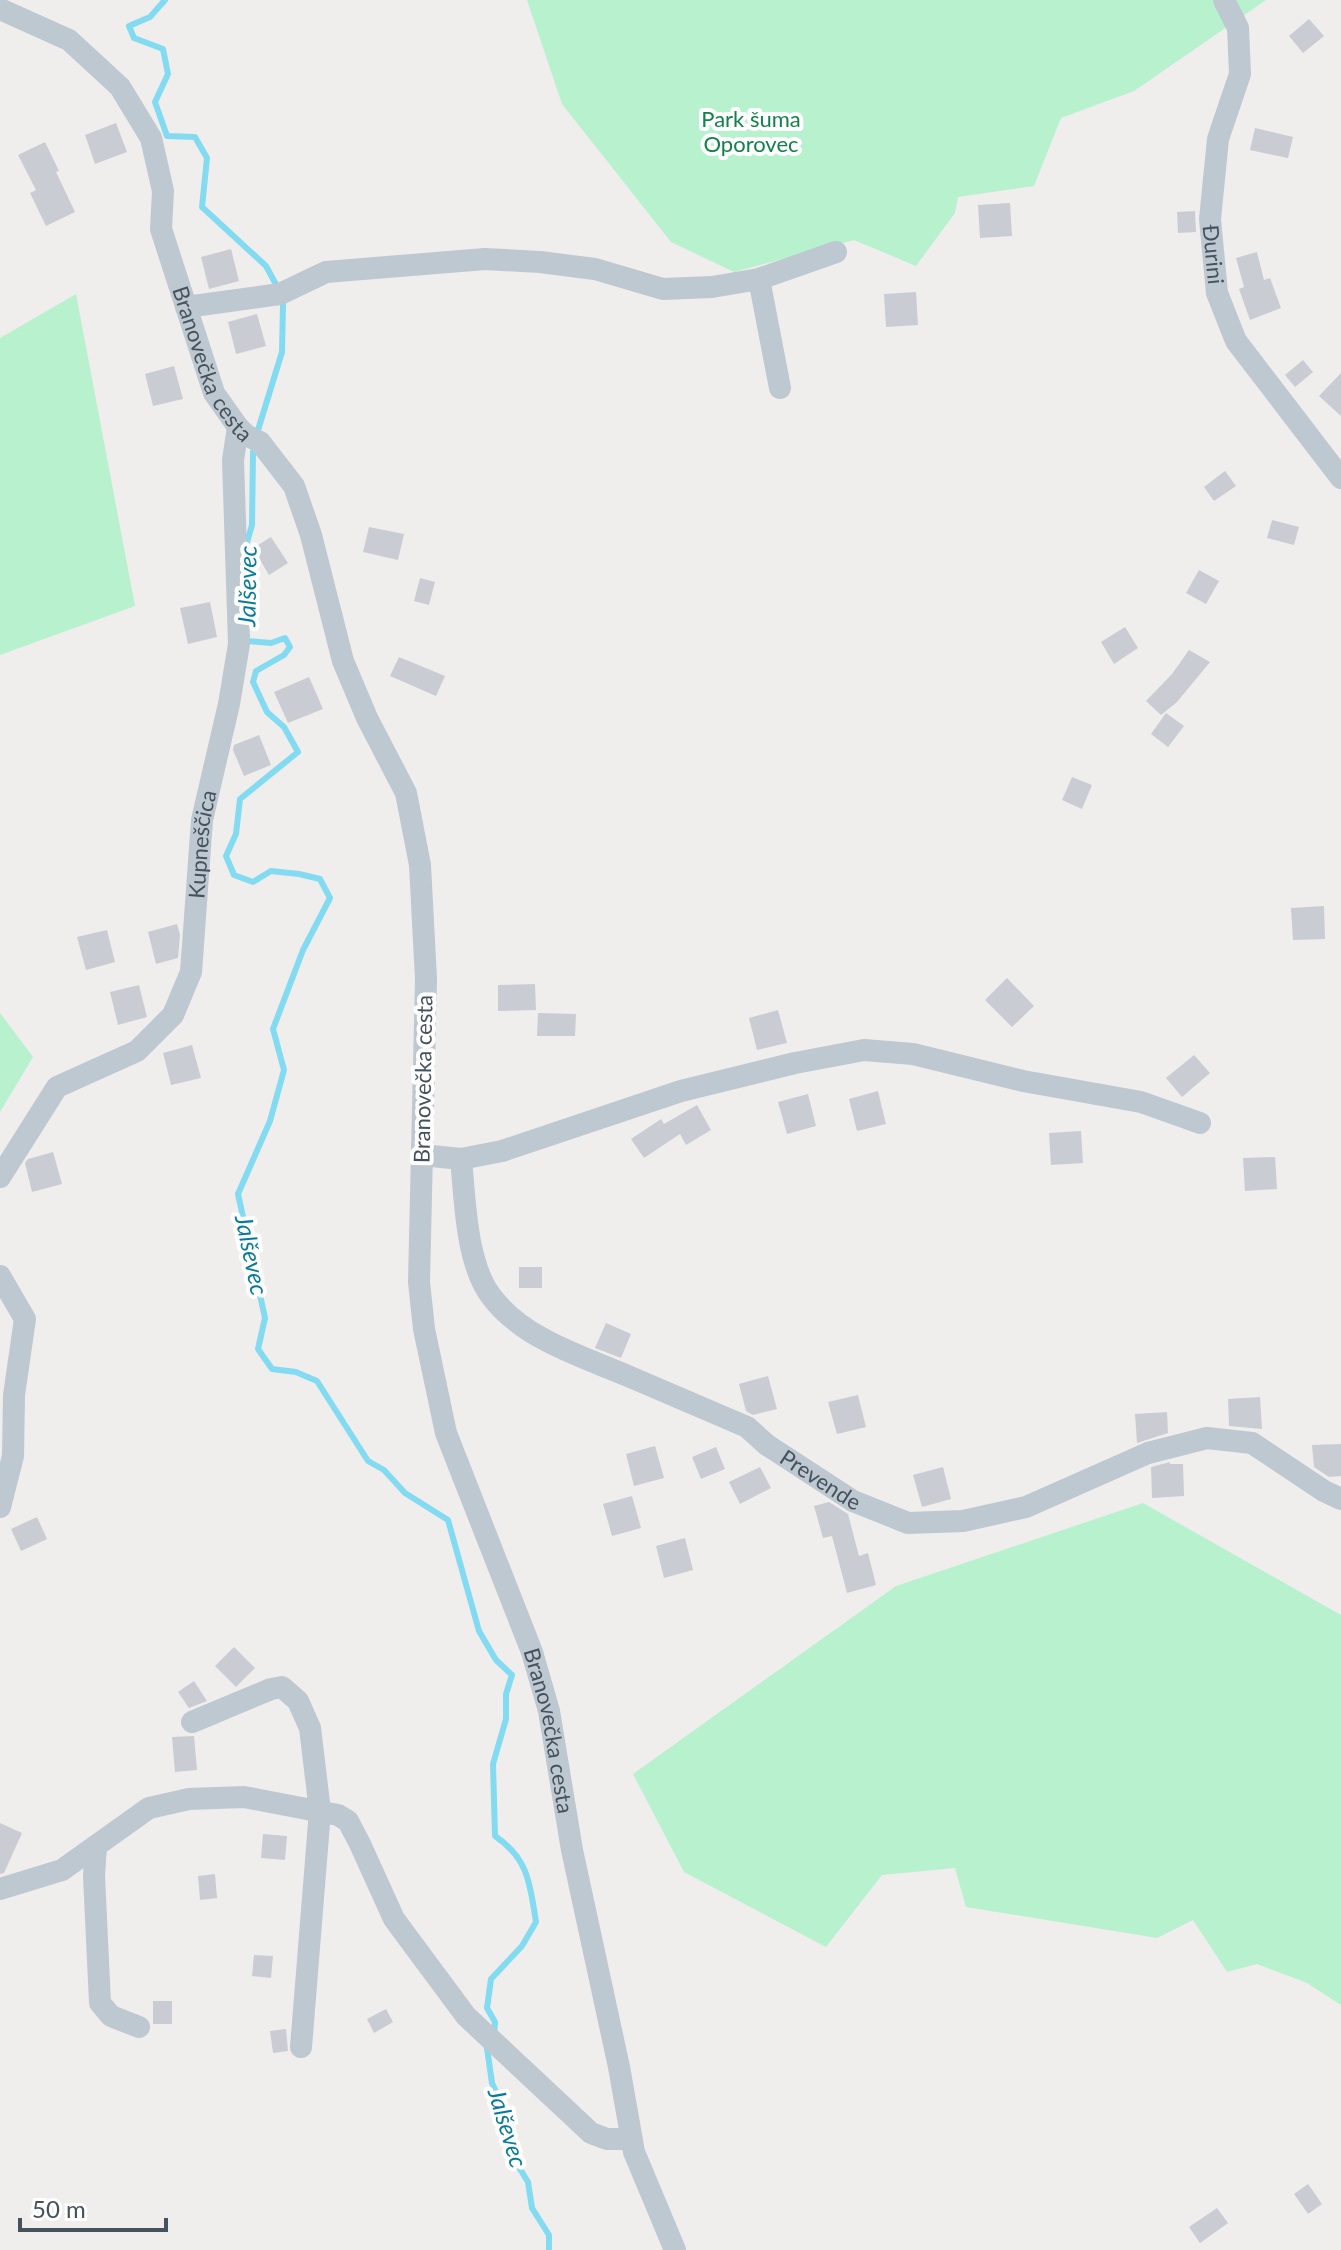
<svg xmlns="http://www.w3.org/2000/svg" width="1341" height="2250" font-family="Lato,sans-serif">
<rect width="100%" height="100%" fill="#f0eded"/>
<g fill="#b8f1ce">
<polygon points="527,0 1266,0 1134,91 1061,118 1034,186 958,197 955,213 916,266 854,240 734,272 671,242 562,104"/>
<polygon points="76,294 135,606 0,655 0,338"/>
<polygon points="0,1013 33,1057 0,1112"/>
<polygon points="1143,1503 1341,1615 1341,2005 1307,1983 1257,1964 1227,1972 1193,1920 1157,1938 966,1907 955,1868 882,1875 826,1947 684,1872 633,1774 896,1586"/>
</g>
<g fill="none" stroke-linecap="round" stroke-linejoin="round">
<g stroke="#82dbf1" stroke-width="6">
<polyline points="165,0 150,17 129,26 134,38 163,49 168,74 155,102 167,136 195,137 207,158 202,207 266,266 279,290"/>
<polyline points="258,430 282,352 283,304"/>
<polyline points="245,549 252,525 253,452"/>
<path d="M247 636V641L271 643 285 638 290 647 284 655 256 671 253 682 267 712 284 727 298 752 240 799 236 834 226 856 234 875 253 882 271 871 299 874 320 879 330 898 303 950 273 1029 284 1070 270 1121 238 1194 265 1318 258 1349 272 1369 296 1372 317 1381 368 1461 384 1470 405 1493 448 1520 479 1631 496 1660 512 1675 506 1694V1719L493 1764 495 1836C529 1859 530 1885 536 1922L522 1946 491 1979 487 2008 495 2022 494 2035"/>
<polyline points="487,2048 492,2083 508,2118 512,2156 528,2182 532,2208 549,2235 549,2250"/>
</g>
</g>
<g fill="#caccd3">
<polygon points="1309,19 1324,36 1303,53 1289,36"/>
<polygon points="116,123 127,152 95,164 85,135"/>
<polygon points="1255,128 1293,137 1288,158 1250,150"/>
<polygon points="45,142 59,171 56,172 75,212 46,226 30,193 36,190 18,155"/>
<polygon points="1010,203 1012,236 980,238 978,205"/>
<polygon points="1195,211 1196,232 1178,233 1177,212"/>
<polygon points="231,249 239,281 209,289 201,257"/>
<polygon points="1257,252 1264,280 1270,278 1281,308 1250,320 1239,289 1244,287 1236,258"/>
<polygon points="916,292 918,325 886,327 884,294"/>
<polygon points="257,314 266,346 236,354 228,322"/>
<polygon points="1303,360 1313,372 1295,387 1285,375"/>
<polygon points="174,366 183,399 153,406 145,374"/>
<polygon points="1341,373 1341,416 1319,396"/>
<polygon points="1225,471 1236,486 1214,501 1204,487"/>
<polygon points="1272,520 1299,527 1294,545 1267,538"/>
<polygon points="369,527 404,534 398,560 363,552"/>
<polygon points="271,537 288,563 269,575 253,548"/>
<polygon points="1199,570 1219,581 1206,604 1186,593"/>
<polygon points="420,578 435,582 429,605 414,601"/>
<polygon points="210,602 217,637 188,644 180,608"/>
<polygon points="1125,627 1138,648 1114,664 1101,642"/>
<polygon points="1189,650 1210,662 1177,702 1161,715 1146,701 1172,674"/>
<polygon points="399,657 445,676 436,696 390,676"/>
<polygon points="309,677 323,709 288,723 274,692"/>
<polygon points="1166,713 1184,726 1168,747 1151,734"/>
<polygon points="259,735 271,765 244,776 233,750 234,745"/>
<polygon points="1072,777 1092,785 1082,809 1062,800"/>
<polygon points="1324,906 1325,939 1293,940 1291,908"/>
<polygon points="177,924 180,935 178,958 156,964 148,932"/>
<polygon points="107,930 115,962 86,970 77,937"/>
<polygon points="1007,978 1034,1006 1012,1027 985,1000"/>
<polygon points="535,984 536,1010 498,1011 498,985"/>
<polygon points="139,985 147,1017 118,1025 110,992"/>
<polygon points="778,1010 787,1043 757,1050 749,1018"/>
<polygon points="538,1013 576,1014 575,1036 537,1036"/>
<polygon points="192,1045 201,1078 171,1085 163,1053"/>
<polygon points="1194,1055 1210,1073 1182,1097 1166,1078"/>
<polygon points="878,1091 886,1124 857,1131 849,1099"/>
<polygon points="808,1094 816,1126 787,1134 778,1102"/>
<polygon points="697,1105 711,1130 686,1145 680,1134 644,1158 631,1139 661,1119 664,1124"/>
<polygon points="1081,1131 1083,1163 1051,1165 1049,1133"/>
<polygon points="53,1152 62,1184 32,1192 25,1163 28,1159"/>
<polygon points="1275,1157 1277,1189 1245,1191 1243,1158"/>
<rect x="519" y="1267" width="23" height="21"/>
<polygon points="606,1323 631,1334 621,1358 595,1348"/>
<polygon points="768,1376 777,1409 753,1415 746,1411 739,1384"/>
<polygon points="858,1395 866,1427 837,1434 828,1402"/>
<polygon points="1260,1397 1262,1429 1229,1426 1228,1399"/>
<polygon points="1167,1412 1168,1433 1137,1443 1135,1414"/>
<polygon points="1341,1444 1341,1476 1329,1477 1314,1467 1312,1445"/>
<polygon points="655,1446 664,1478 634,1486 626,1454"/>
<polygon points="716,1447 725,1469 701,1479 692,1457"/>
<polygon points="1170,1462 1170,1464 1183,1464 1184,1496 1152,1498 1151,1467"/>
<polygon points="760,1467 771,1488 740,1504 729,1482"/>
<polygon points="943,1467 951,1499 922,1507 913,1475"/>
<polygon points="632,1496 641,1528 612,1536 603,1504"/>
<polygon points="829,1502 848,1514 859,1556 868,1553 876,1585 847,1593 832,1536 823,1538 814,1506"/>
<polygon points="37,1517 47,1539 21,1551 11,1529"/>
<polygon points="685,1538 693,1570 664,1578 656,1546"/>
<polygon points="234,1647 255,1668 236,1687 215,1666"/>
<polygon points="194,1681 207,1701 189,1708 178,1692"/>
<polygon points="194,1736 197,1770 175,1772 172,1737"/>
<polygon points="0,1823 22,1833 4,1873 0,1874"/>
<polygon points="263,1834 287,1836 285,1860 261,1858"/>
<polygon points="215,1874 217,1898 200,1900 198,1876"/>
<polygon points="254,1955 273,1956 271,1978 252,1976"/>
<rect x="153" y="2001" width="19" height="23"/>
<polygon points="386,2009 393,2022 374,2033 367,2019"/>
<polygon points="286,2029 288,2051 273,2053 270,2031"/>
<polygon points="1308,2184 1322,2204 1308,2214 1294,2194"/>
<polygon points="1217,2208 1228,2223 1200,2243 1189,2227"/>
</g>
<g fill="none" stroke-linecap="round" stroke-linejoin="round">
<g stroke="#bdc8d1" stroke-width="22">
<path id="s1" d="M1224 0 1238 28 1240 74 1218 139 1210 219 1217 293 1236 341 1341 478"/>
<path id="s2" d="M0 9 69 40 120 87 151 138 163 191 161 229 214 393 238 427 246 435 260 442 294 486 311 535 343 661 367 718 406 793 420 865 426 979 419 1282 424 1329 446 1433 532 1652 549 1711 572 1850 619 2067 634 2152 675 2250"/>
<polyline points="759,279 780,388"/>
<polyline points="186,307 280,294 326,272 485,259 540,262 595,269 663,289 712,287 759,279 836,252"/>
<path id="s3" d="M422 1155 461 1159C465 1200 466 1263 491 1296 523 1339 581 1356 628 1376 667 1393 707 1410 747 1427L767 1445 853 1501 908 1523 963 1521 1026 1507 1148 1453 1207 1438 1252 1443 1324 1491 1341 1499"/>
<polyline points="461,1159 502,1151 681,1091 795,1063 864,1050 913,1054 1023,1081 1141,1102 1200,1123"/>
<path id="s4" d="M0 1177 57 1087 137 1051 173 1015 191 972 202 820 229 704 239 644 233 460 238 427"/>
<polyline points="0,1276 25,1319 14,1395 13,1456 0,1507"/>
<polyline points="192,1722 271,1689 282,1687 298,1701 310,1728 320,1811 301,2047"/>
<polyline points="96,1846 94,1876 100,2003 111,2016 139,2027"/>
<polyline points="0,1889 62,1870 149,1808 189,1799 244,1797 338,1815 348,1821 360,1844 394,1919 466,2016 591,2133 607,2139 631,2139"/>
</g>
</g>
<g text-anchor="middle" stroke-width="8" stroke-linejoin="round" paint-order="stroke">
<g font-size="22" fill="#118249" stroke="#fff">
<text x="751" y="127">Park šuma<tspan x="751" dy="25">Oporovec</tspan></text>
</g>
<g font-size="22" fill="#45515c" stroke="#fff">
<text dy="8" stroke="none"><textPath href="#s1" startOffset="262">Đurini</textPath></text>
<text dy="8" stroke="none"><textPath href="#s2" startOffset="442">Branovečka cesta</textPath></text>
<text dy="8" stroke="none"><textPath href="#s4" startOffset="420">Kupneščica</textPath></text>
<text transform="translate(423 1079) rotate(-89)" y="8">Branovečka cesta</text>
<text dy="8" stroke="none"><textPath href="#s3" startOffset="562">Prevende</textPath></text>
<text dy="8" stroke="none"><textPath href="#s2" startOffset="1882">Branovečka cesta</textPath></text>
</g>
<g font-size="24" font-style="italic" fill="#057b99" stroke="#fff">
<text transform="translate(248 586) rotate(-89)" y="8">Jalševec</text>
<text transform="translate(251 1255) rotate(78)" y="8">Jalševec</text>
<text transform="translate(507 2128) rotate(73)" y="8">Jalševec</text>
</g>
</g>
<path d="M20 2218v12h146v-12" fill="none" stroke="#45515c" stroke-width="4"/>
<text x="32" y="2218" font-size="24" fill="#45515c" stroke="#ffffff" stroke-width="6" paint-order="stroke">50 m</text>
</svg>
